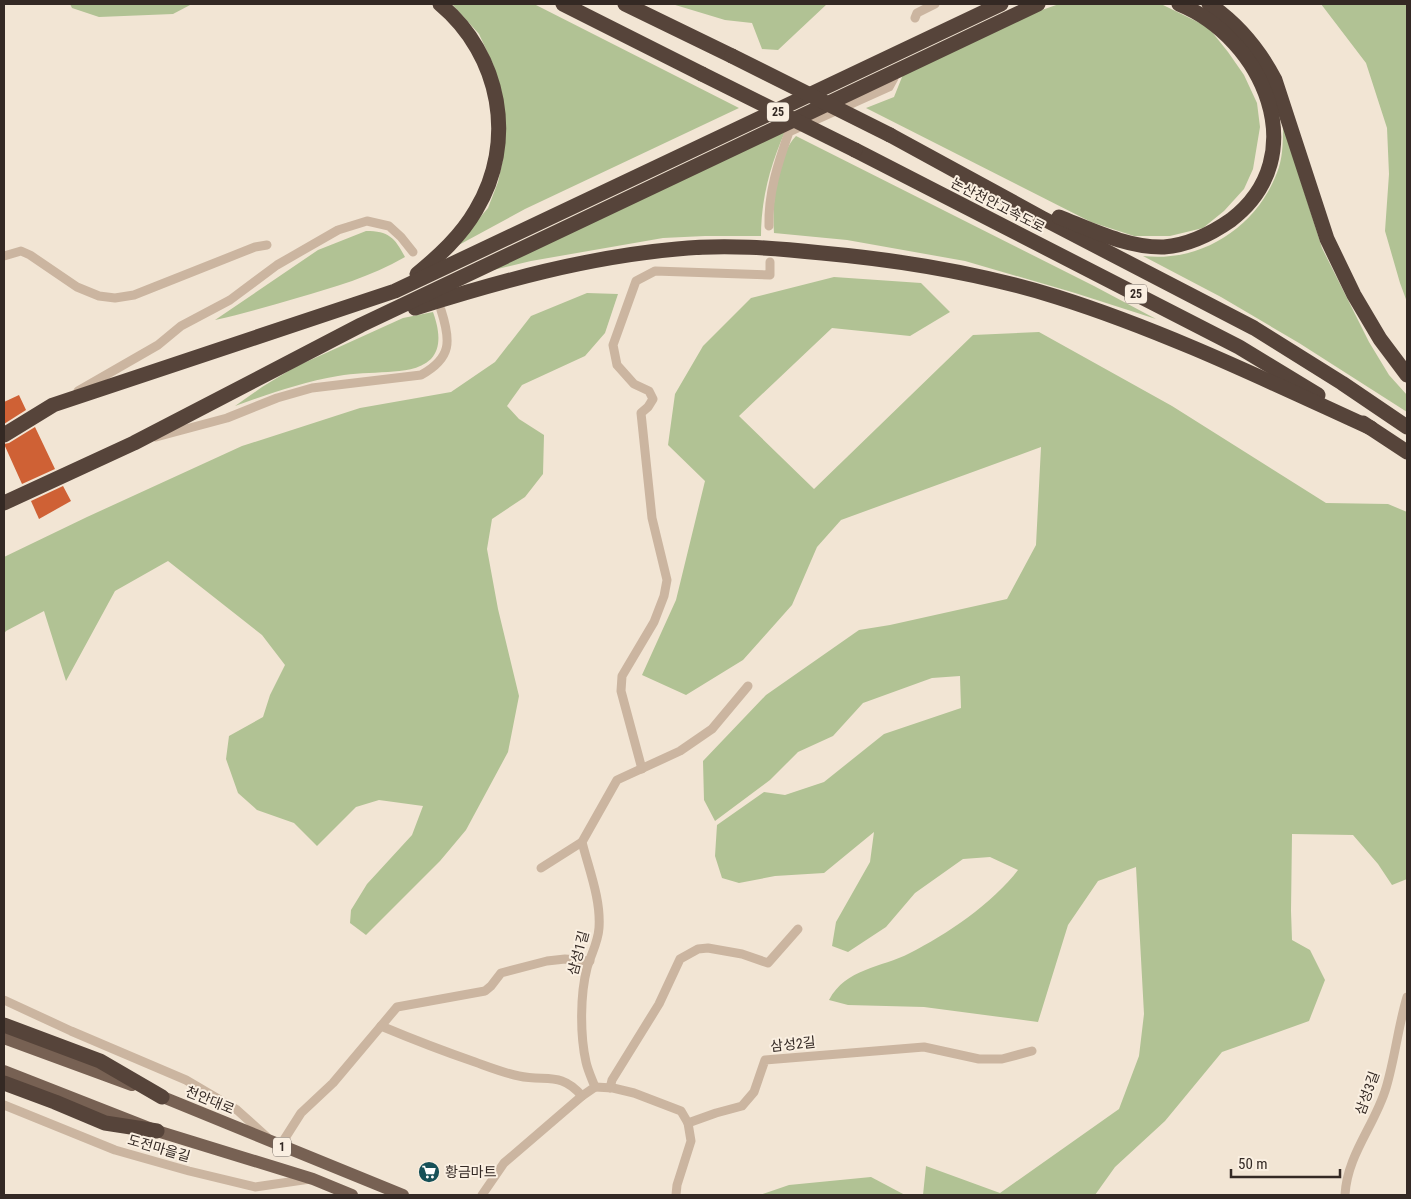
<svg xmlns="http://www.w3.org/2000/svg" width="1411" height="1199" font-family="'Roboto Condensed','Noto Sans KR',sans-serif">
<rect width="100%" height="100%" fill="#f2e5d4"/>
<g fill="#b1c294">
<polygon points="70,4 192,4 173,14 99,17 72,8"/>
<polygon points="452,4 534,4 739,108 525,209 455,247 488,208 498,182 503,159 502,93 493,64 479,34"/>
<polygon points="672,4 827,4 778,50 762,49 752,23 725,20"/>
<polygon points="1059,4 1161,4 1208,27 1228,52 1244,75 1257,103 1260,127 1253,169 1244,189 1224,211 1203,228 1170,236 1134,236 1091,222 866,108 894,97 906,67 1025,16"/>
<polygon points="1321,4 1407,4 1407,302 1400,283 1385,231 1389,174 1387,128 1366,63"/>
<path d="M1283 125 1322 248 1369 342 1389 375 1407 395V412L1299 343 1221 297 1143 256C1203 263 1260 225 1279 167 1283 154 1283 139 1283 125Z"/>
<path d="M785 132C770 165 761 200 761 236H705L663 238 531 261 472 275 689 170Z"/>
<path d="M796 136 1094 286 1156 319 1075 293 965 261 847 240 774 233C772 205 776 157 796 136Z"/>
<path d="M366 231C389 231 395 238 405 257 371 277 334 287 297 298 270 306 242 314 215 320L318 250Z"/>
<path d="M834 277 921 283 950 312 910 336 832 328 739 416 814 489 973 335 1039 332 1172 406 1326 503 1388 504 1407 512V879L1392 885 1378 864 1353 835 1292 834 1291 911 1292 940 1310 950 1325 980 1309 1021 1222 1052 1165 1121 1115 1167 1095 1195H923L926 1166 1000 1193 1119 1109 1139 1056 1144 1014 1136 867 1098 881 1068 925 1038 1022 924 1007 848 1005 829 1000C846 968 881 968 910 953 946 935 993 903 1018 870L990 857 963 859 915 893 886 927 848 952 832 946 836 922 870 862 874 832 824 873 775 876 739 883 722 878 715 856 717 825 764 792 785 795 824 782 884 734 961 708 960 676 932 678 863 703 833 736 798 752 770 780 715 821 704 800 703 761 766 695 859 630 890 625 1007 599 1036 545 1041 447 841 520 817 547 792 605 743 660 686 695 642 675 676 600 705 481 668 445 675 394 703 346 751 298Z"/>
<polygon points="587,293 618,294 605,333 585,356 522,385 507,406 519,419 544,435 543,474 525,497 492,519 487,549 498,609 519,696 508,752 466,830 440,861 366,935 350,923 351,910 367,884 412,835 423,806 379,800 356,807 317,846 294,823 257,810 238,793 226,759 229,736 263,717 270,695 285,665 262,635 168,561 115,591 66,681 44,611 6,631 4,634 4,557 87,517 242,446 360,408 451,392 495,362 531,316"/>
<path d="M433 312C438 326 443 346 431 359 419 370 403 371 388 372 371 373 354 373 338 376 302 382 269 394 235 406L262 387 295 367 403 318Z"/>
<polygon points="871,1177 905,1195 760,1195 789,1185"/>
</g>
<g fill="#cf6135">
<polygon points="19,395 26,410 4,424 4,402"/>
<polygon points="35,427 55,469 22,484 4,444 9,443"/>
<polygon points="63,486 71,501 39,519 31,501"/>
</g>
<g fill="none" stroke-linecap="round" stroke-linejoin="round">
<g stroke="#cbb5a0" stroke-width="9">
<polyline points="915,18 917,13 935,4"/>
<path d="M769 226C768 193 778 163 789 132L889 87 894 78"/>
<polyline points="4,256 21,251 30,255 77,287 99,296 115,298 134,295 255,247 267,245"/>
<polyline points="78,391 158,345 181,326 230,300 277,265 338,230 367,221 389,226 401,237 413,252"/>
<path d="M156 437 227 418 277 398 312 388 421 375C452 358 451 341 441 310"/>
<polyline points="642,769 621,691 622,676 654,622 664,596 667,580 652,518 641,413 648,407 653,399 649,391 634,384 617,365 613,345 636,281 655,271 770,275 770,262"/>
<polyline points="541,868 582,842"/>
<polyline points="4,1000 71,1031 186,1080 237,1110 267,1137"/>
<path d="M381 1026C412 1039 443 1051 475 1062 489 1067 504 1073 519 1076 546 1082 561 1071 582 1096"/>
<polyline points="595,1087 613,1088 634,1093 681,1111 688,1123 716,1113 742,1106 754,1092 765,1060 924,1047 979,1059 1002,1059 1032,1051"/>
<polyline points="610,1088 612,1080 659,1004 680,959 698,949 708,948 742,954 768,963 798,929"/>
<polyline points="4,1105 115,1150 189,1171 255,1187 310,1179"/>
<polyline points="280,1146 301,1113 333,1083 397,1007 485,991 491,986 501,973 547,961 565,959 590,961"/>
<path d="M482 1195 504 1163 582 1096 595 1087C592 1079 588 1071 586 1062 580 1035 580 995 587 968 591 954 598 943 599 928 601 899 589 870 582 842L617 780 680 751 712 729 748 686"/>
<polyline points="676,1195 677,1185 691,1141 688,1123"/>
<path d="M1345 1195C1347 1155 1375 1125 1386 1088 1395 1058 1398 1027 1407 997"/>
</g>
<g stroke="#776153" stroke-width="12">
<polyline points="4,1038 132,1085"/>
<polyline points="4,1071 157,1131 313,1179 352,1195"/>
<polyline points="153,1093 403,1195"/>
</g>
<g stroke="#56443a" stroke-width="15">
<polyline points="563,4 702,74"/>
<polyline points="625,4 732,56"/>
<path d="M1209 4C1238 24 1259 49 1275 80L1327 239 1354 295 1380 339 1407 375"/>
<polyline points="890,135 1042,218 1254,328 1342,383 1407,427"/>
<polyline points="855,150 1239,347 1318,395"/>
<path d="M1059 217C1092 230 1128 248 1164 247 1189 245 1211 234 1231 220 1315 156 1263 38 1179 4"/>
<path d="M417 274C439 256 461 236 476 210 517 142 501 55 440 4"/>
<path d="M415 308C501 281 587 257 677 249 725 244 774 248 822 253 899 260 983 274 1057 297 1165 331 1268 381 1371 428"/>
<polyline points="1363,423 1407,452"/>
<polyline points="4,435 53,405 395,291 1001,4"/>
<polyline points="4,503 134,443 361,325 1038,4"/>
<polyline points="4,1025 100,1061 162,1097"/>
<polyline points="4,1083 55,1102 105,1123 157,1131"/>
</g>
<g stroke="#56443a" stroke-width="15">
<polyline points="732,56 890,135"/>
<polyline points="702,74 855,150"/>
</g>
</g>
<defs>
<g id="supermarket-disc" transform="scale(1.125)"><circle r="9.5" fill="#175158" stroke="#faefe1"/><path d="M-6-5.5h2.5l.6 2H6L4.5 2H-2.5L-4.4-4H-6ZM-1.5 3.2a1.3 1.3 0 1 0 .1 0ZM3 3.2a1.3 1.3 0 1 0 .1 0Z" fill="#fff"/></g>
</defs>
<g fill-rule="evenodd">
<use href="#supermarket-disc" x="429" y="1172"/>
</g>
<g text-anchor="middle" stroke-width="4" stroke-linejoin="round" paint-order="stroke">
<g fill="#faefe1" stroke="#6f645d" stroke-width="1">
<rect x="767" y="102.5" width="22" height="19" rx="4"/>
<rect x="1125" y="284.5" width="22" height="19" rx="4"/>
<rect x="273" y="1137.5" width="18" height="19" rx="4"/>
</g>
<g font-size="12" font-weight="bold" fill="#342924">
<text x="778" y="116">25</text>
<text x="1136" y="298">25</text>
<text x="282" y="1151">1</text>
</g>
<g font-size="14" fill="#342924" stroke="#faefe1">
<text transform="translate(998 205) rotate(27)" y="5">논산천안고속도로</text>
<text transform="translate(578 953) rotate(-75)" y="5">삼성1길</text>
<text transform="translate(793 1044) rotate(-6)" y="5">삼성2길</text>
<text transform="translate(1367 1093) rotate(-70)" y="5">삼성3길</text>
<text transform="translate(210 1100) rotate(22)" y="5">천안대로</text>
<text transform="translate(159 1148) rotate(16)" y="5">도전마을길</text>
</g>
<g font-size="14" fill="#342924" stroke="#faefe1" text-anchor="start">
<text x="445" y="1177">황금마트</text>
</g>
</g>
<rect width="1411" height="1199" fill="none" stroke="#342924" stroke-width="10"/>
<path d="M1231 1169v8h109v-8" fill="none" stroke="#342924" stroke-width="2.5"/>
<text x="1238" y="1169" font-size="15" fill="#342924" stroke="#faefe1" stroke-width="4" paint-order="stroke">50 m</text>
</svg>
